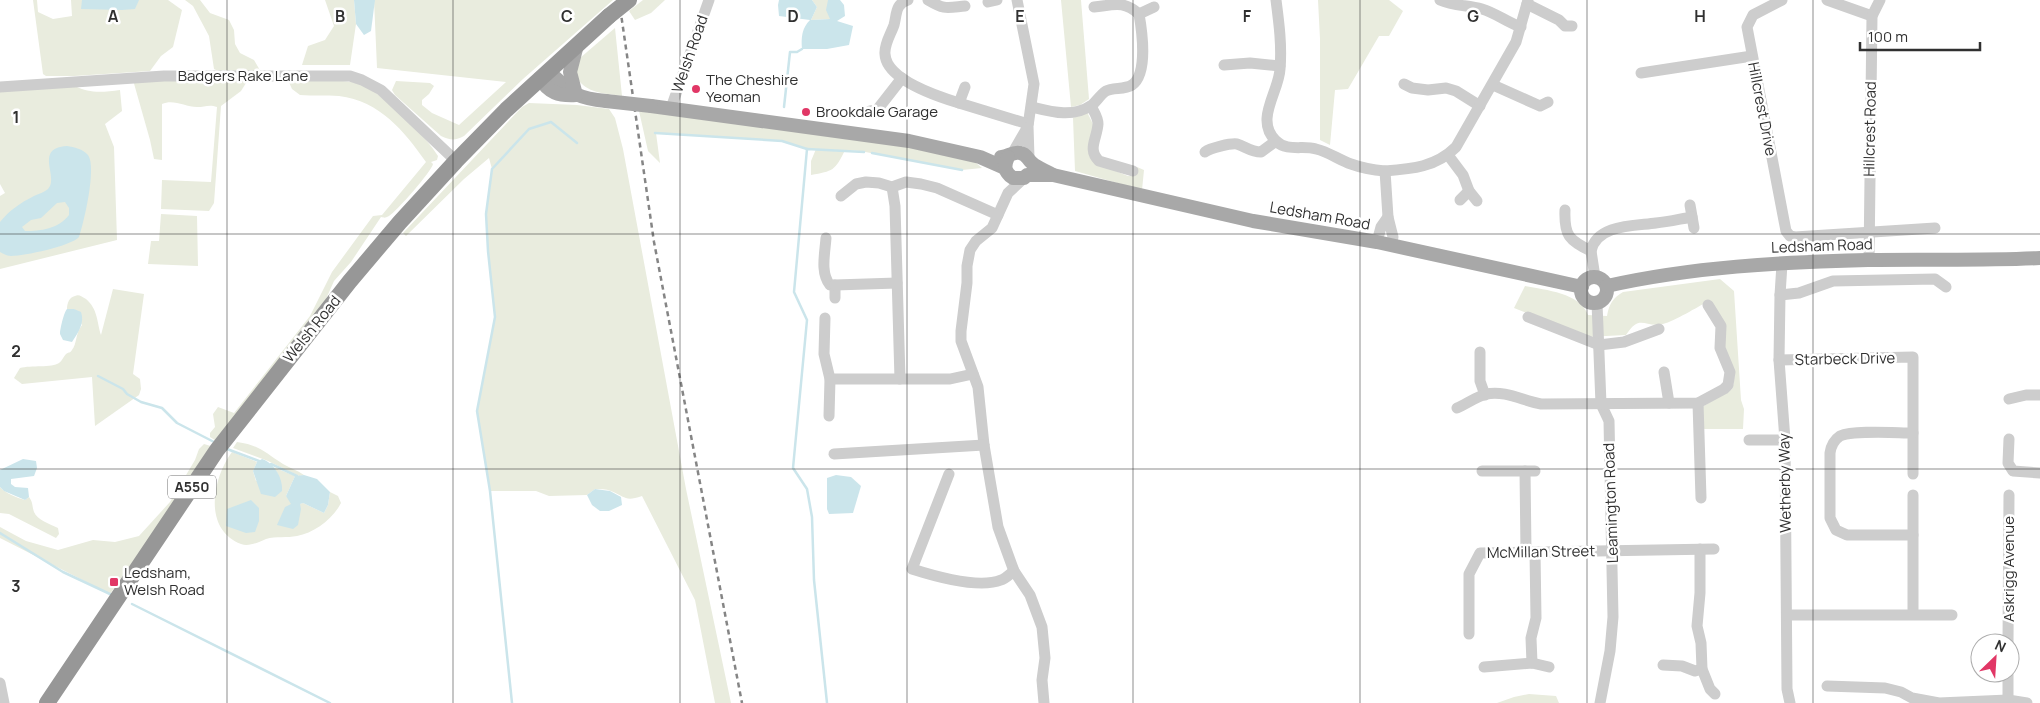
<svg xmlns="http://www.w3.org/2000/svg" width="2040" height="703" font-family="Manrope,sans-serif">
<rect width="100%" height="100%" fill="#fff"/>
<g fill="#e9ecde">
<polygon points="33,0 37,0 38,12 53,19 72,16 71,0 168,0 182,10 173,47 161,56 150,71 74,76 46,76 43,74"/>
<polygon points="185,0 200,0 210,13 229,20 234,30 235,44 240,53 254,60 261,72 218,71 214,69 209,36 193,6"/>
<polygon points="325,0 354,0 356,24 350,65 302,65 308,46 325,40 334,26"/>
<path d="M374 0H613L523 79 464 136C455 141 450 140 441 136L395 95 392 90 396 81 430 83 434 86 429 94 422 100V105L432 113 459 125 506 82 377 68Z"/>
<polygon points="643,0 665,0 651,13 635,20 629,11"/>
<polygon points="812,0 835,0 828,1 831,19 811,20 817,7"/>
<polygon points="1061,0 1081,0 1089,99 1080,105 1071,107"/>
<polygon points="1318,0 1389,0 1403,11 1389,36 1379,36 1348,89 1335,90 1330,145 1320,140 1320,39"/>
<path d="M615 28 622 96C604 93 587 94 576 77L577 62 580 58Z"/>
<path d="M133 80H245L246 83 241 91 221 106 214 203 209 211 161 209 162 180 211 182 217 107C209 104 205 107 197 107 185 107 174 99 162 104V160L154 159 150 140Z"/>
<path d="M288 80C311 81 337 78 360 84 379 89 429 139 438 156L437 160 431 162 433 164C432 171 396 212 389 216 385 218 385 218 381 217L351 262 334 281 326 299 218 442 210 437V433L215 427 213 414 218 407 234 413 310 316 332 272 373 216 382 215 426 162C404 131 380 101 339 96 326 95 313 96 300 95L292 89Z"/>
<path d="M75 86C90 94 104 92 120 90L122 111 105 124 114 147 117 240 0 269V196L5 193 0 184V91Z"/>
<path d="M529 103 577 105 609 109 615 118 623 149 686 489 731 703H715L695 600 642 496C625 502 626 497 611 491 606 489 600 489 595 489L587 495 549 496 536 491H490L477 411 495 317 488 251 486 214 492 169 489 158 464 179 406 236 403 233 522 107Z"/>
<path d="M639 111 895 144 975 162 982 168 962 170 860 151 845 150C835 171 833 171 811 175V161L816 149H807L782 141 656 133 660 163 648 151Z"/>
<polygon points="1087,112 1093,124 1098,164 1128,176 1132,176 1137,167 1144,170 1142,190 1075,171 1073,118"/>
<polygon points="161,214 197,216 198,266 148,264 151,241 159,241"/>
<path d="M1720 279 1734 291 1741 400 1744 409 1743 429H1703L1702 407 1732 389 1734 382 1709 301C1697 307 1675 321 1663 324 1644 328 1640 313 1626 335L1586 337 1514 308 1525 286C1546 290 1580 293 1588 315L1607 316C1609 304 1613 298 1623 292Z"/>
<path d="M113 289 144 294 133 374 140 379 141 389 139 395 95 426 92 377 22 384 14 378 20 368C31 365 52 368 59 363 62 361 63 357 66 354 70 351 69 354 72 350 77 344 75 334 82 325L74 309H67C67 304 69 297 75 296 79 294 82 297 86 299 98 309 97 323 101 335Z"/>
<path d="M237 442C260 445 265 453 283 464 290 468 297 470 304 475L299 476 268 461 233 448Z"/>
<polygon points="204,444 214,447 110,594 0,538 0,527 26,541 58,550 93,540 115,542 139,536 170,502 195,460 199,449"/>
<path d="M232 452 257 462 253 471 256 481 278 474 273 467 295 476 286 496 299 504 303 503 324 513 328 505 330 492 338 496 341 503C333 519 314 533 297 536 287 538 276 536 266 539 259 542 249 547 241 544 202 529 213 477 232 452Z"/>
<path d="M0 487C5 493 17 498 25 500L29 497C33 502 32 506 34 512 37 520 50 524 58 528L59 534 56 538 9 514 0 513Z"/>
<polygon points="1529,694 1556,696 1559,703 1497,703 1514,697"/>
</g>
<g fill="#cbe5eb" fill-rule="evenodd">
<polygon points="82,0 139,0 135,9 122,10 81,9"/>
<polygon points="354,0 375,0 371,31 364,35 356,24"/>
<path d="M779 0H812L817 7 811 20 830 19 826 10 828 0H840L844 5 845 16 837 21 853 26 849 45 827 49H802C801 37 802 28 810 20L779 16 778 5Z"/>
<path d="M67 146C74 147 83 149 88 155 97 167 84 222 79 237 71 246 24 256 11 256 7 256 4 254 0 252V222C10 210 20 203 34 196 38 194 45 192 48 189 60 178 33 148 67 146ZM65 202 69 208V215C58 229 41 231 25 231L22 227 31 220 41 218 57 203Z"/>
<path d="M67 309H74L81 312C85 323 78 333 72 342L63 340 60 334C60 329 64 312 67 309Z"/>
<polygon points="23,459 36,461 37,468 34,476 11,479 11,484 15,487 28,488 29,497 25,500 4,491 0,487 0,470"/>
<path d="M262 459C274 463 283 478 282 491L275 497 261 494 253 471 257 462Z"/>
<polygon points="304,475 317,479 330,492 328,505 324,513 303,503 300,504 301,509 298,525 293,529 277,525 285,507 291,504 286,496 295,476"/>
<polygon points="836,475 851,477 861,486 853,513 829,514 827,509 827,478"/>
<polygon points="595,489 610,491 621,497 622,505 609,511 600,511 592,505 587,495"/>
<polygon points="251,500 259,508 259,521 255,532 246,533 226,526 227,509"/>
</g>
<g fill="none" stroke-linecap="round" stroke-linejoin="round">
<g stroke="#cbe5eb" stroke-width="2.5">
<polyline points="784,107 790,52 797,52 802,49"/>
<polyline points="655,133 782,141 807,149"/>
<polyline points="872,153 962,170"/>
<polyline points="98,376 123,389 127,394 141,402 162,408 177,423 216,443"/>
<polyline points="227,449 259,461"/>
<polyline points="271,464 297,476"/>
<polyline points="0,533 63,572 110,594"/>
<polyline points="132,604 330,703"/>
<polyline points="512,703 490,491 477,411 495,317 488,251 486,214 492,169 529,129 551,122 577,143"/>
<polyline points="827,703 814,580 812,517 807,489 793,468 807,320 794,292 807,149 864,152"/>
</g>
<g stroke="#cdcdcd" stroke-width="11">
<path d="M908 0C895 4 897 14 894 25 891 34 884 44 885 54 886 80 939 97 959 103"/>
<path d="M928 0C945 10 946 8 965 6"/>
<polyline points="1017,0 1034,84 1028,126 1029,158"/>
<path d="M1276 0C1279 23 1282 46 1280 69 1279 92 1254 120 1276 141 1287 152 1303 145 1316 149 1329 152 1339 160 1351 164 1362 168 1373 170 1385 171"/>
<path d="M1440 0C1453 6 1468 5 1482 9 1496 13 1508 23 1521 27"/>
<polyline points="1782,0 1753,15 1747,27 1786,231 1790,236 1795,237 1935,228"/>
<polyline points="1827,0 1872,16"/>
<polyline points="988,2 997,0"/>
<polyline points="1527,4 1559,20 1565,26 1572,26"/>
<path d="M1094 7C1114 5 1123 0 1139 14"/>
<polyline points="1224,65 1250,63 1280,66"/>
<polyline points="1641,73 1752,56"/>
<polyline points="1404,84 1412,88 1428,90 1446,88 1456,91 1480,106"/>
<polyline points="1493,85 1540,106 1548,102"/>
<polyline points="0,87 164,76 350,76 362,80 381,90 456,161"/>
<polyline points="965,87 959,103 1028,124"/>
<path d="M1091 106C1094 112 1098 117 1098 124 1097 139 1087 149 1099 161L1133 171"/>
<path d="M1032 107C1052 112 1073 118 1092 105 1097 101 1100 95 1106 91 1113 87 1124 90 1132 85 1148 74 1142 31 1139 14L1154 7"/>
<polyline points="671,108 709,0"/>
<polyline points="870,111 877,110 902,78"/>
<path d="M1205 152C1210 148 1231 143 1237 144 1246 147 1251 152 1261 152L1276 141"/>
<polyline points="1012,154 1027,128"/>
<polyline points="1448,155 1463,175 1469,191 1477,201"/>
<polyline points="1024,178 1008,193 992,228 976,241 970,250 967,266 967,283 961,331 961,341 978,387 984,445 998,527 1014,571 1030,595 1042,627 1045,658 1042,680 1044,703"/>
<polyline points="892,187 895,206 900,379"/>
<polyline points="841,196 856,184 866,182 879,183 892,187 906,182 921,184 937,188 998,215"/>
<polyline points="1460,200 1469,191"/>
<polyline points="1690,205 1694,228"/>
<path d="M1565 210C1564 236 1569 240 1591 251 1597 224 1635 226 1656 223 1668 222 1680 219 1692 217"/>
<path d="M1388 217 1385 171C1412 169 1436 167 1456 147L1516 42 1528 0"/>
<path d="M826 238C825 253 820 273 830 285H835V298"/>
<polyline points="1377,242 1381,227 1388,217 1393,237 1391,245"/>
<polyline points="1591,251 1595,277"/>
<polyline points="1869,260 1872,16 1880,0"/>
<polyline points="1782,264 1780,295 1779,360 1785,440 1787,689 1790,703"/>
<polyline points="835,285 897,283"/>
<polyline points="1780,295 1799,293 1833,281 1935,279 1946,287"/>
<polyline points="1597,303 1601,404 1609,421 1613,617 1610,651 1600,703"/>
<polyline points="1528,317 1599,345 1624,342 1659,329"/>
<polyline points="825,318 824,354 830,379 829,416"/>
<polyline points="1480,352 1480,381 1485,395"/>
<polyline points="1779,360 1913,357 1913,474"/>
<polyline points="1664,372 1669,403"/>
<polyline points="830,379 950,379 973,374"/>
<polyline points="2009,399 2026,395 2040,395"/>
<polyline points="1698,403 1701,498"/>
<path d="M1457 408C1466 404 1478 396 1486 394 1506 390 1523 401 1541 404L1698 403 1724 389 1728 385 1730 372 1720 348 1721 326 1708 305"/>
<polyline points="2009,439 2008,463 2013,471 2040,473"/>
<polyline points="1749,440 1785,440"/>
<polyline points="834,454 984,445"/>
<polyline points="1482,471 1535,471"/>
<polyline points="1525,471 1526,551"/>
<path d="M949 474 912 569C934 576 979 589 1001 580 1005 579 1010 574 1014 571"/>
<path d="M1913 535H1847L1836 530 1830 518V453C1831 446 1834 440 1840 436 1854 430 1896 433 1913 433"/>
<polyline points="1700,549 1700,593 1697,626 1701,643 1702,669 1710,689 1715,694"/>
<polyline points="1913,614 1913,495"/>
<polyline points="1787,615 1952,615"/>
<polyline points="1469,634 1469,574 1480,553 1714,549"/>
<polyline points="2008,643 2009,495"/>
<polyline points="1532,663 1531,638 1536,618 1535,552"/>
<polyline points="1663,665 1682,666 1695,671 1702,669"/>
<polyline points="1484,667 1532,663 1549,667"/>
<polyline points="0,683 4,703"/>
<polyline points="1827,686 1885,688 1901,692 1912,698 1939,703 2008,700 2027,703"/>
<polyline points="2008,700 2008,673"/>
</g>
<g stroke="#a8a8a8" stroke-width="14">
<path d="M548 71C571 92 574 98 606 101"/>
<path d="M540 78C548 93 559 96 576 95"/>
<polyline points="576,95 570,72 577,45"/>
<polyline points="651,106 909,141 980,157 1005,168"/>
<path d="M1001 157C1008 157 1013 151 1020 153 1027 154 1027 159 1032 163 1037 168 1047 171 1053 175"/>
<path d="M1008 157C1004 166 1004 172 1013 178H1024L1027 175H1053L1253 221 1377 242 1582 287"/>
<circle cx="1594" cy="290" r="13"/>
<path d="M1607 286C1691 267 1782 262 1868 260 1926 259 1983 261 2040 258"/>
</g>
<polyline stroke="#979797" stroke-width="16" points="47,703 217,450 350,281 400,222 456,161 506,110 609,16"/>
<polyline stroke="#858585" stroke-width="2.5" stroke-dasharray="5 4" stroke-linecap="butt" points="619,0 654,242 742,703"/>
<polyline stroke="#a8a8a8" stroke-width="14" points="606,101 651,106"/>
<polyline stroke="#979797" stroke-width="16" points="609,16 629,0"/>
</g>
<path fill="none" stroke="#303030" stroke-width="1" stroke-opacity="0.55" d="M227 0V703M453 0V703M680 0V703M907 0V703M1133 0V703M1360 0V703M1587 0V703M1813 0V703M0 234H2040M0 469H2040"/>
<g fill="#e13766" stroke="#fff" stroke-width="2">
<circle cx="696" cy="89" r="5"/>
<circle cx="806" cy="112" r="5"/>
<rect x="109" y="577" width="10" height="10" rx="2.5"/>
</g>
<g text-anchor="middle" stroke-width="5" stroke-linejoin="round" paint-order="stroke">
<rect fill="#fff" stroke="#6e6e6e" stroke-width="1" x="168" y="475.5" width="48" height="23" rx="4"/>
<g font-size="14" font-weight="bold" fill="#303030">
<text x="192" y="492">A550</text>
</g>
<g font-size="15" fill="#303030" stroke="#fff">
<text transform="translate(690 54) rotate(-71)" y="5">Welsh Road</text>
<text x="243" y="81">Badgers Rake Lane</text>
<text transform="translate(1762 109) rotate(79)" y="5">Hillcrest Drive</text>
<text transform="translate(1870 129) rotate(-89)" y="5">Hillcrest Road</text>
<text transform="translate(1320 216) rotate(10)" y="5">Ledsham Road</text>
<text transform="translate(1822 246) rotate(-2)" y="5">Ledsham Road</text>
<text transform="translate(312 329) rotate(-51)" y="5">Welsh Road</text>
<text transform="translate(1845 359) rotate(-1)" y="5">Starbeck Drive</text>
<text transform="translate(1785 483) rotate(-91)" y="5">Wetherby Way</text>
<text transform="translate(1611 503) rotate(-92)" y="5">Leamington Road</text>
<text transform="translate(1541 552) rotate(-1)" y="5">McMillan Street</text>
<text transform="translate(2009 569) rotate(-90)" y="5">Askrigg Avenue</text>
</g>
<g font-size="15" fill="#303030" stroke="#fff" text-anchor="start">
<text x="706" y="85">The Cheshire<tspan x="706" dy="17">Yeoman</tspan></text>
<text x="816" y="117">Brookdale Garage</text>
<text x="124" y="578">Ledsham,<tspan x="124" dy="17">Welsh Road</tspan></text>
</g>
</g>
<g font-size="16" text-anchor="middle" font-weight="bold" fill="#303030" stroke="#fff" stroke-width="5" stroke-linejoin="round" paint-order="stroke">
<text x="113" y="22">A</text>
<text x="340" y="22">B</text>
<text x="567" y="22">C</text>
<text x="793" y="22">D</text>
<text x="1020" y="22">E</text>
<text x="1247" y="22">F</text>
<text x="1473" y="22">G</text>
<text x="1700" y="22">H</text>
<text x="16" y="123">1</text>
<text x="16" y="357">2</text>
<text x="16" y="592">3</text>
</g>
<g transform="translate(1995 658) rotate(25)"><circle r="24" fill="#ffffff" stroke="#acacac"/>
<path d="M0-4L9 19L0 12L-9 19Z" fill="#e13766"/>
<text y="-8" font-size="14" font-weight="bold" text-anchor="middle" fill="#303030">N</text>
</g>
<path d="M1860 42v8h120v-8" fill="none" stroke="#303030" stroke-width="2.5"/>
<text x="1868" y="42" font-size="15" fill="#303030" stroke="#ffffff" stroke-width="4" paint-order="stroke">100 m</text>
</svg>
